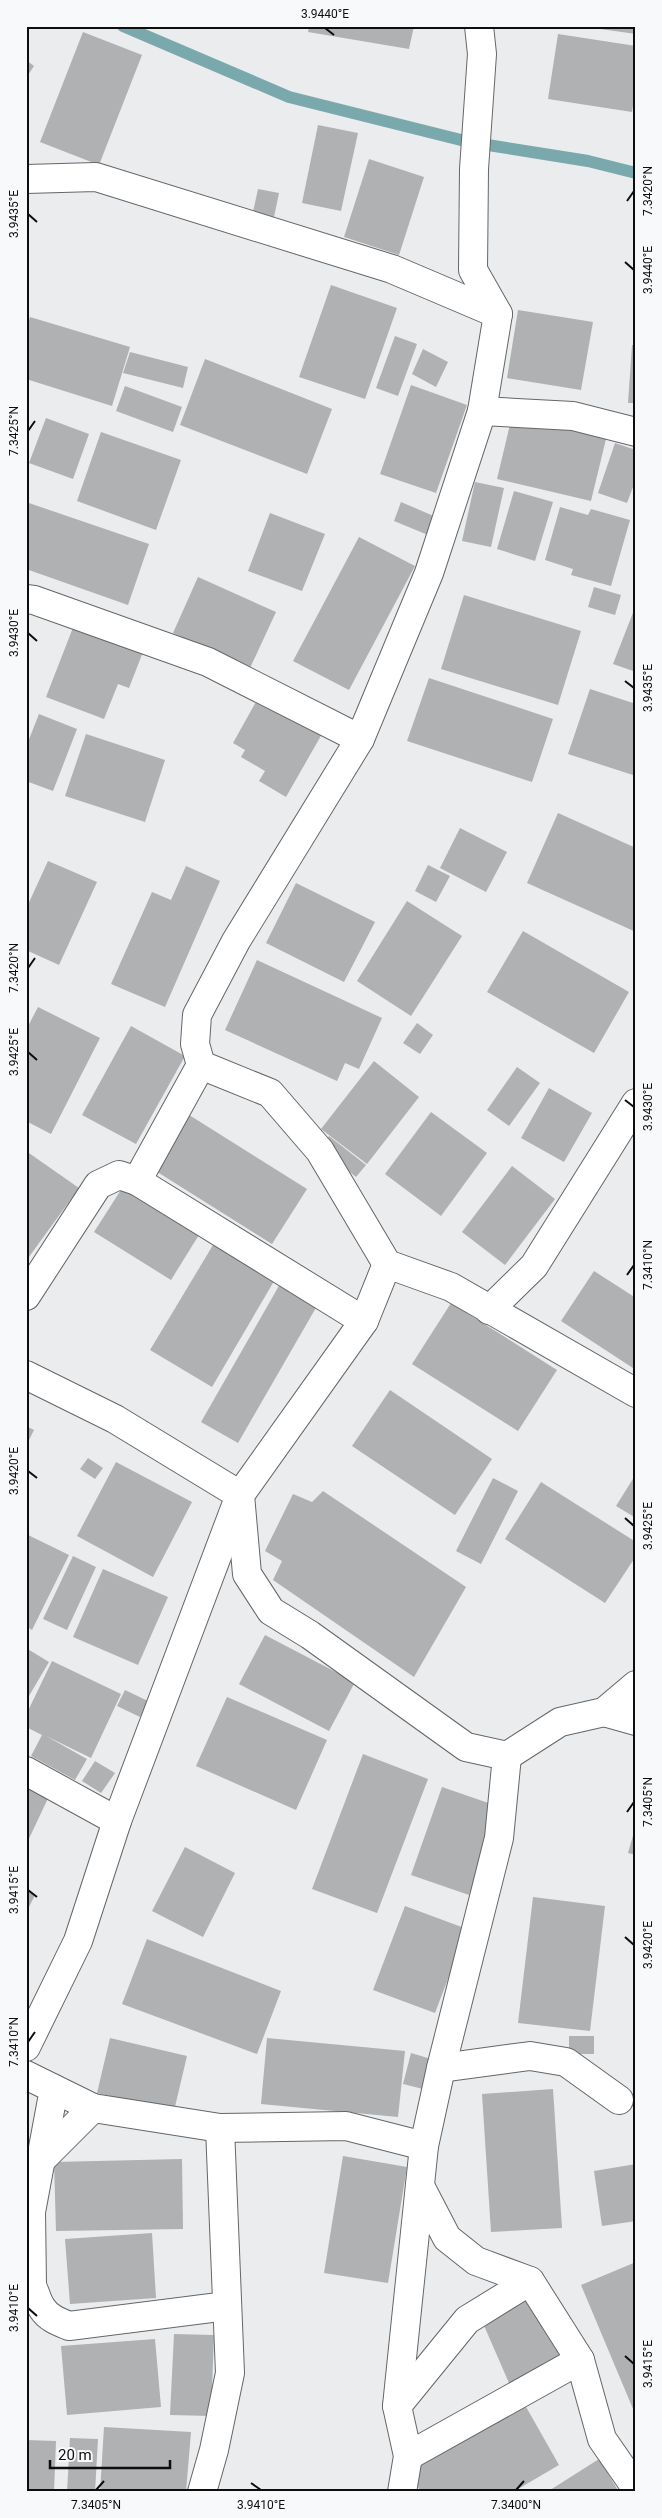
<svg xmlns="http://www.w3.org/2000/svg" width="662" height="2518" font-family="Roboto,sans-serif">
<rect width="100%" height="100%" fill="#eaecee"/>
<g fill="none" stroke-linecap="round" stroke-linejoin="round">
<polyline stroke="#79a9ac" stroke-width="12" points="123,26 289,97 469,142 588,161 636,173"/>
</g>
<g fill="#afb1b2">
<polygon points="309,26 414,26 409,49 308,32"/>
<polygon points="587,26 636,26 636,34 586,27"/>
<polygon points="83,32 142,55 99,165 40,142"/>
<polygon points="558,34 636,46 636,87 632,112 548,99"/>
<polygon points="26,60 34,66 26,78"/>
<polygon points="318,125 358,133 341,211 302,203"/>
<polygon points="369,159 424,177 399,255 344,237"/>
<polygon points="258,189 279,193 274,217 253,212"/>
<polygon points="331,285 397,308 365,399 299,377"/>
<polygon points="518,310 593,322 581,390 507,378"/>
<polygon points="30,317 130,347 112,406 26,379 26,330"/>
<polygon points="395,336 417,344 398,396 376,388"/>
<polygon points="632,345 636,345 636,403 628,403"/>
<polygon points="423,349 448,362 436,387 412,374"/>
<polygon points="130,352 188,367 183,388 123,373"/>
<polygon points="205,359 332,409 307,474 180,425"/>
<polygon points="411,385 467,405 436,493 380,474"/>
<polygon points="125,386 182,407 173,432 116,411"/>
<polygon points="512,416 606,439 591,501 497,479"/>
<polygon points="46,418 89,434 73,479 29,463"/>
<polygon points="101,432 181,460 156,530 77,501"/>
<polygon points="615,443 636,450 636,479 627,503 598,493"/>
<polygon points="475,482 504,488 491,547 462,541"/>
<polygon points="514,491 553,502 535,561 497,549"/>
<polygon points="26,502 149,544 128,605 26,569"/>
<polygon points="401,502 436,517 428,535 394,521"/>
<polygon points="560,507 588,515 591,509 630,520 611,586 571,575 573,569 545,560"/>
<polygon points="270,513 325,534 302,591 248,571"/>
<polygon points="359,537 415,566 349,690 293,661"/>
<polygon points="198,577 276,612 250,668 173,633"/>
<polygon points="594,587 621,595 615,615 588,607"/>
<polygon points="464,595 581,631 558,705 441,669"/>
<polygon points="636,605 636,672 613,664"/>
<polygon points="74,625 143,652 129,688 118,684 104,719 46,697"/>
<polygon points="429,678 553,719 532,782 407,741"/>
<polygon points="590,689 636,704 636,776 568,754"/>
<polygon points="262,691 326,727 286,797 259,781 265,771 241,757 245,750 233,743"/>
<polygon points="39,714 77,729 53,791 26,781 26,747"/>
<polygon points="86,734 165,760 145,822 65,796"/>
<polygon points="558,813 636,848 636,932 527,883"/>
<polygon points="460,828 507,852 486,892 440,868"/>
<polygon points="48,861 97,882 59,965 26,950 26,909"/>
<polygon points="428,865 450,876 436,902 415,891"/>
<polygon points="186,866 220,881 165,1007 111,984 152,892 171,900"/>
<polygon points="296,883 375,922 344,982 266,943"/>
<polygon points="407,901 462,936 411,1016 357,981"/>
<polygon points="523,931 629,992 594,1053 487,992"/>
<polygon points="257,960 382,1018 359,1069 345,1063 337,1081 225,1030"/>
<polygon points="38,1007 100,1038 51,1134 26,1121 26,1030"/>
<polygon points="417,1023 433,1035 420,1054 403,1043"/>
<polygon points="131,1026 185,1056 136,1144 82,1115"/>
<polygon points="374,1061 419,1097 367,1164 321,1129"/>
<polygon points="517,1067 540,1083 509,1126 487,1110"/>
<polygon points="549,1088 592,1113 564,1162 521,1138"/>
<polygon points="431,1112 487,1153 441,1216 385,1174"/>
<polygon points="186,1113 307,1189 272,1244 151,1168"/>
<polygon points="329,1136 366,1165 356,1177 320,1148"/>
<polygon points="26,1151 79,1188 26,1261"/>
<polygon points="512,1166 555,1199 505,1265 462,1232"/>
<polygon points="126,1182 202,1230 171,1280 94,1232"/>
<polygon points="219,1235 280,1271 212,1387 150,1350"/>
<polygon points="594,1271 636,1298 636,1370 561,1321"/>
<polygon points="284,1277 321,1299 238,1443 201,1422"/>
<polygon points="451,1303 557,1370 518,1431 412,1364"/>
<polygon points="390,1390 492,1459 455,1515 352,1446"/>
<polygon points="26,1426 34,1430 26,1446"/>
<polygon points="88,1458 103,1468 95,1479 80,1469"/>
<polygon points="116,1462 192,1502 153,1577 77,1536"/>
<polygon points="636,1474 636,1518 616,1506"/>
<polygon points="493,1478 518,1491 481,1564 456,1551"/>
<polygon points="541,1482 636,1542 636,1556 605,1603 505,1539"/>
<polygon points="323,1491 466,1587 414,1677 273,1580 282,1561 265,1551 293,1494 312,1502"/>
<polygon points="26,1534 69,1555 32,1630 26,1626"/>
<polygon points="73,1556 96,1567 67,1630 43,1619"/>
<polygon points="103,1569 168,1597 138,1665 73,1637"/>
<polygon points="265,1635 355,1682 329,1731 239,1684"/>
<polygon points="26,1648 49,1662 26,1701"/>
<polygon points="52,1661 121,1694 91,1758 46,1736 87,1759 75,1780 31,1756 42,1735 26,1727 26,1715"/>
<polygon points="125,1690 148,1701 140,1717 117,1706"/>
<polygon points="227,1697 327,1740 296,1810 196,1766"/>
<polygon points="363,1754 428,1779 377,1913 312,1889"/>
<polygon points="95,1761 115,1773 101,1793 82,1781"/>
<polygon points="26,1783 50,1794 26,1845"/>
<polygon points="442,1787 500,1807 469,1895 411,1875"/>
<polygon points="636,1825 636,1855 628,1853"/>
<polygon points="185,1847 235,1873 203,1937 152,1911"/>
<polygon points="26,1890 35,1895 26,1913"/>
<polygon points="533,1897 605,1906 590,2031 518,2023"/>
<polygon points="405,1906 467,1929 435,2013 373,1990"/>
<polygon points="147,1939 281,1991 257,2054 122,2004"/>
<rect x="569" y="2036" width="25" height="18"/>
<polygon points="110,2038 187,2056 174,2111 97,2093"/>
<polygon points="267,2038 405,2051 398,2117 261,2104"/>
<polygon points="411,2053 431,2059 423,2089 403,2084"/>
<polygon points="553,2089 562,2228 491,2232 482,2094"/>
<polygon points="343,2156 407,2167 388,2283 324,2273"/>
<polygon points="182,2159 183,2229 56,2231 54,2162"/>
<polygon points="636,2164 636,2221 602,2226 594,2171"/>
<polygon points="152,2233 156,2298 70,2304 65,2239"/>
<polygon points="636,2262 636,2416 581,2285"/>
<polygon points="538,2295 566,2358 509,2383 482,2321"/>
<polygon points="174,2334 214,2335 211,2416 170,2415"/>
<polygon points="155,2339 161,2407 67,2415 61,2346"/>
<polygon points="525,2405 559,2465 513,2492 421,2492 409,2471"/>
<polygon points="104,2427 191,2432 186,2492 100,2492"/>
<polygon points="70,2438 98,2439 95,2492 67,2492"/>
<polygon points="26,2440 56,2441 54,2492 26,2492"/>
<polygon points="599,2459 619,2492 547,2492"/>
</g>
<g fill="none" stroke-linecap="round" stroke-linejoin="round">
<g stroke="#656668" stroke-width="30">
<g id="minor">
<polyline points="26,179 96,177 392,269 498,314"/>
<polyline points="482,411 573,416 636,432"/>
<polyline points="26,599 34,600 208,662 360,739"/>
<polyline points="201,1065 270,1093 320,1151 387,1264 451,1287 636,1393"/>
<polyline points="137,1181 364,1321"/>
<polyline points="26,1296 98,1185 119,1175 137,1181 201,1065 195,1044 197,1015 236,941 360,739 429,573 482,411 498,314 473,270 474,169 482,54 479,26"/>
<polyline points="489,1310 534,1266 636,1103"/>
<polyline points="26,1375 115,1419 240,1495 247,1574 271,1611 310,1635 466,1747 507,1756 560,1722 604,1712 636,1685"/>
<polyline points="604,1712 636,1721"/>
<polyline points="26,1771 117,1821"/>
<polyline points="26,2047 78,1941 117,1821 240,1495 364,1321 387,1264"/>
<polyline points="441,2068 530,2056 566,2062 619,2100"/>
<polyline points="26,2075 93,2108 220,2128 346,2126 424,2146"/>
<polyline points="41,2160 93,2108"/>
<polyline points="420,2186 447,2238 476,2261 530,2281 580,2360 602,2439 636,2488"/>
<path d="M26 2280C36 2287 35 2299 42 2308 48 2318 59 2322 69 2326L227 2306"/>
<polyline points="32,2284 31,2212 54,2089"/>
<polyline points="397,2406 467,2320 530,2281"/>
<polyline points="408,2456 580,2360"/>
<polyline points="202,2492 214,2450 230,2373 220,2128"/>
<polyline points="402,2492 408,2456 397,2406 424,2146 441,2068 499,1838 507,1756"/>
</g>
</g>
<use href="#minor" stroke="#fff" stroke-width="28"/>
</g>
<path fill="none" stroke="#0e0e0f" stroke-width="2" d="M325 28 334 35M627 201 634 191M28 214 37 222M625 262 634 270M28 431 35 421M28 633 37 641M625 681 634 688M28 968 35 958M28 1052 37 1060M625 1100 634 1107M627 1275 634 1265M28 1471 37 1478M625 1518 634 1526M627 1812 634 1802M28 1890 37 1897M625 1937 634 1945M28 2042 35 2032M28 2308 37 2316M625 2356 634 2364M251 2483 261 2490M96 2490 104 2481M516 2490 524 2481"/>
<rect width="662" height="2518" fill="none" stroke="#f8f9fb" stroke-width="55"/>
<path d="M50 2460v8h120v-8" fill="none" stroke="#0e0e0f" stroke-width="2.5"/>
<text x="58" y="2460" font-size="15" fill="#0e0e0f" stroke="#f8f9fb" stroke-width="4" paint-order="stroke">20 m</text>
<rect x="28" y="28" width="606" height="2462" fill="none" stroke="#0e0e0f" stroke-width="2"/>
<g font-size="12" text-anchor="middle" fill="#0e0e0f">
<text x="325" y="18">3.9440°E</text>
<text transform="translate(648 191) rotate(-90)" y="4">7.3420°N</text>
<text transform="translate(14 214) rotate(-90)" y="4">3.9435°E</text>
<text transform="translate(648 270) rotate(-90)" y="4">3.9440°E</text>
<text transform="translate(14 431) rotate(-90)" y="4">7.3425°N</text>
<text transform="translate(14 633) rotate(-90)" y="4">3.9430°E</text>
<text transform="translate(648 688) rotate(-90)" y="4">3.9435°E</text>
<text transform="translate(14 968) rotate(-90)" y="4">7.3420°N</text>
<text transform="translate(14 1052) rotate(-90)" y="4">3.9425°E</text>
<text transform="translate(648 1107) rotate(-90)" y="4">3.9430°E</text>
<text transform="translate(648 1265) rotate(-90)" y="4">7.3410°N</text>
<text transform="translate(14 1471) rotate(-90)" y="4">3.9420°E</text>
<text transform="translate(648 1526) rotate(-90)" y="4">3.9425°E</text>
<text transform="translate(648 1802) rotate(-90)" y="4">7.3405°N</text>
<text transform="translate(14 1890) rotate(-90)" y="4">3.9415°E</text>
<text transform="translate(648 1945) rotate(-90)" y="4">3.9420°E</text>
<text transform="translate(14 2042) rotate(-90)" y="4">7.3410°N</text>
<text transform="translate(14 2308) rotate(-90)" y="4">3.9410°E</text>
<text transform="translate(648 2364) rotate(-90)" y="4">3.9415°E</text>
<text x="96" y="2509">7.3405°N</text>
<text x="261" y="2509">3.9410°E</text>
<text x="516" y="2509">7.3400°N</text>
</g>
</svg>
